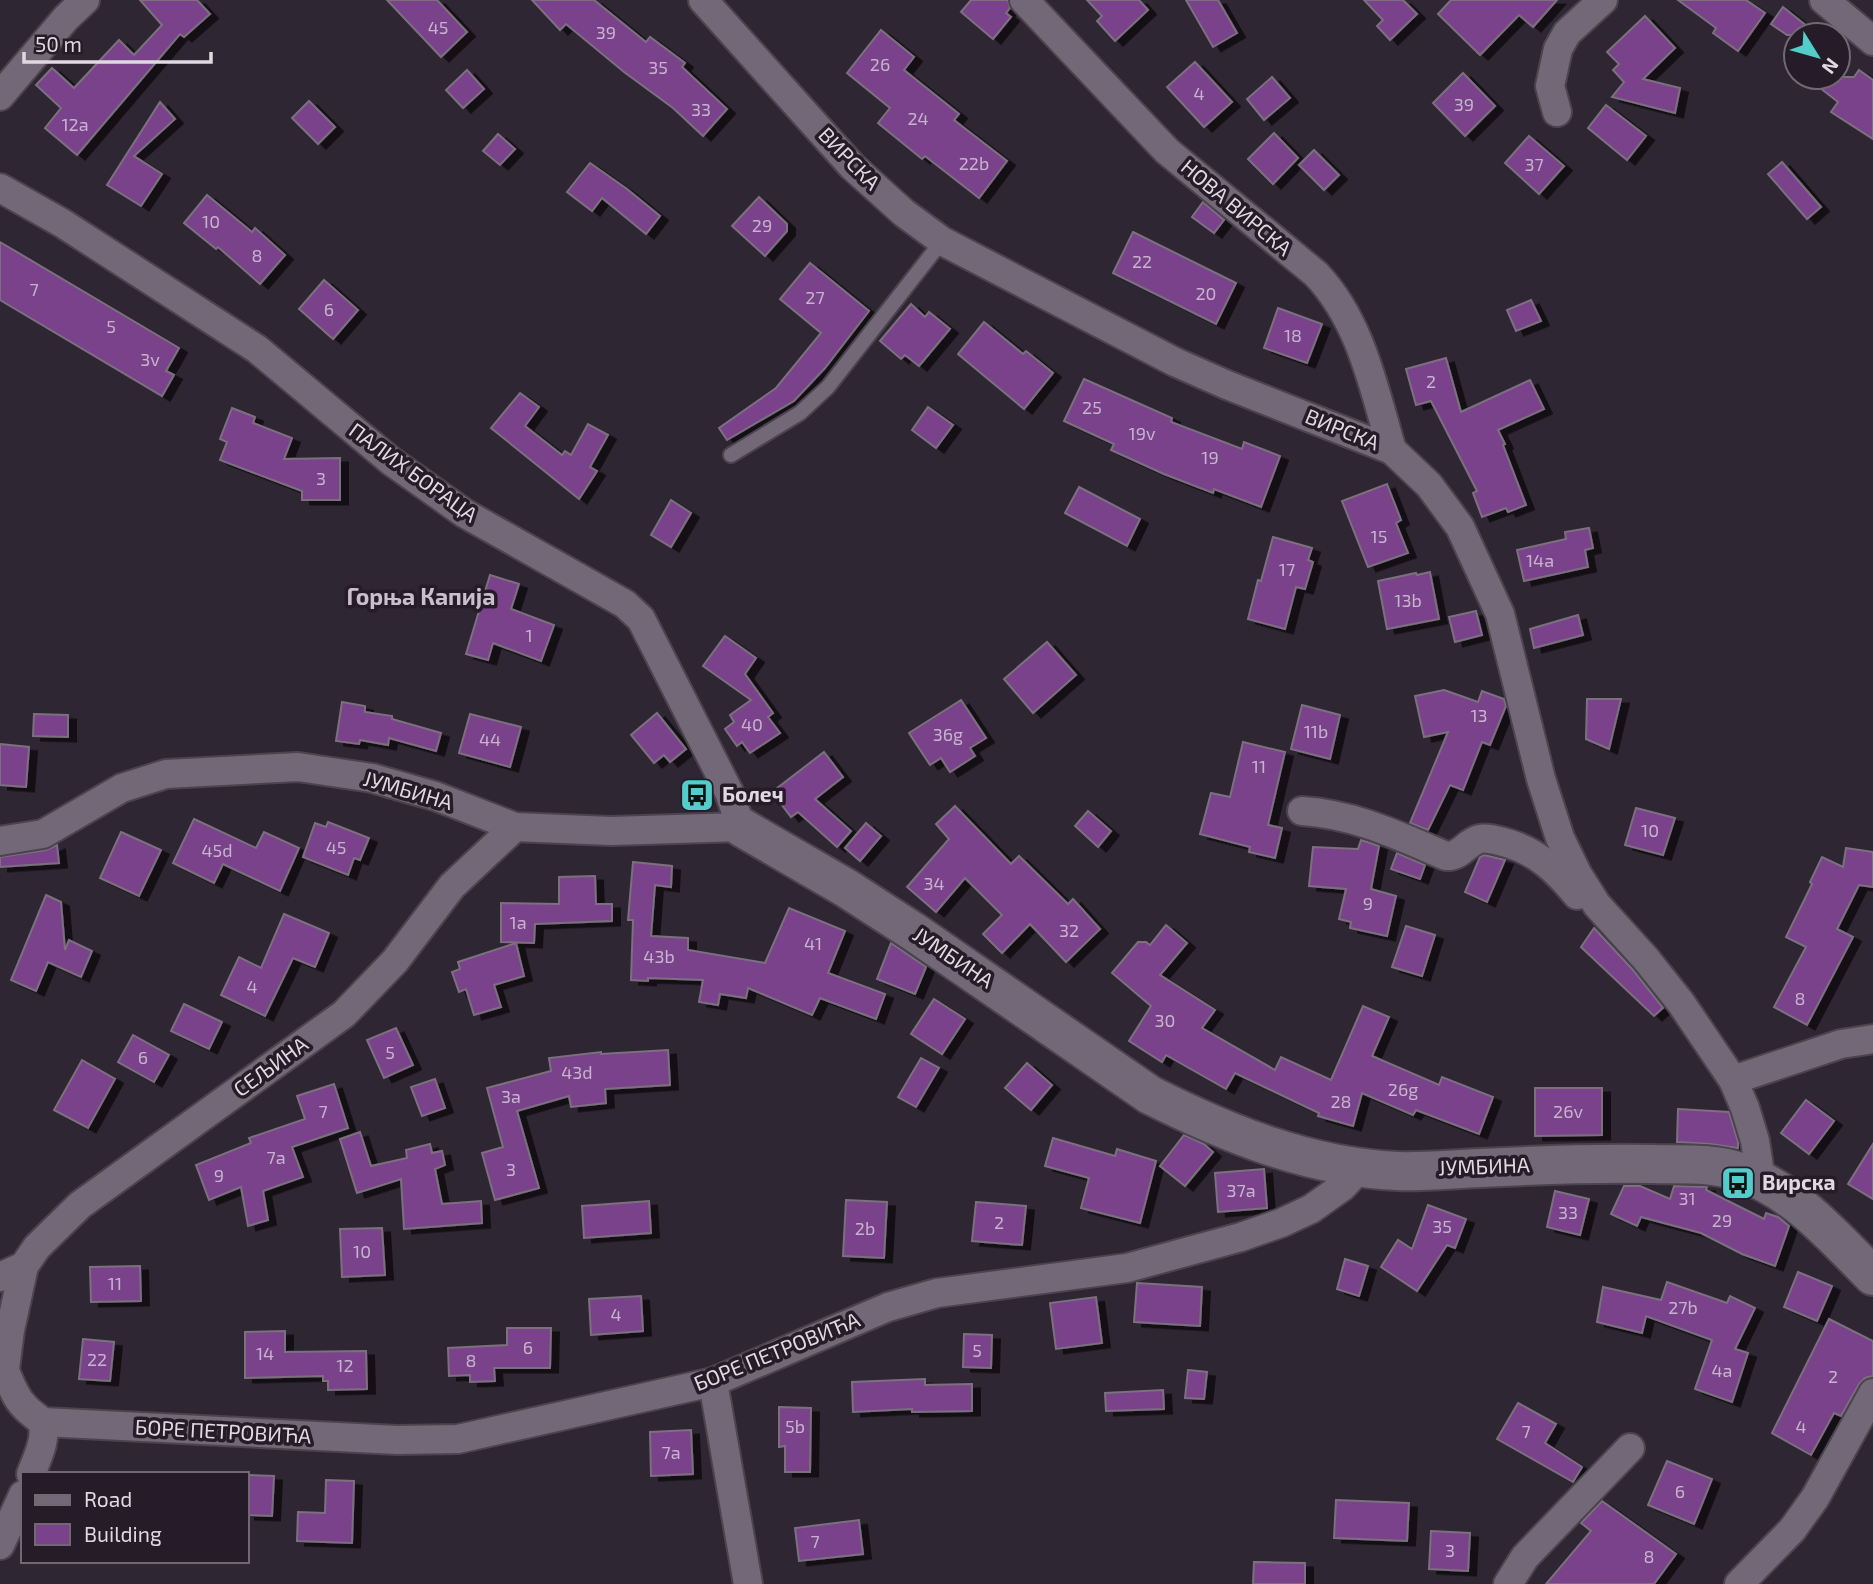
<svg xmlns="http://www.w3.org/2000/svg" width="1873" height="1584" font-family="'Exo 2',sans-serif">
<defs>
<filter id="shadow"><feDropShadow dx="8" dy="4.5" stdDeviation="0" flood-color="#0009"/></filter>
</defs>
<rect width="100%" height="100%" fill="#2f2633"/>
<g fill="#79428b" stroke="#7b707f" stroke-width="2" filter="url(#shadow)">
<polygon points="140,0 197,0 210,14 184,37 180,34 77,155 45,128 61,108 36,85 52,68 74,88 119,40 134,55 162,25"/>
<polygon points="387,0 437,0 467,32 441,57"/>
<polygon points="532,0 594,0 646,42 650,37 685,63 682,67 727,109 703,136 673,108 624,72 566,24 560,30"/>
<polygon points="971,0 1008,0 1010,8 1006,13 1011,17 993,39 961,12"/>
<polygon points="1087,0 1139,0 1148,10 1115,41 1097,21 1102,16"/>
<polygon points="1186,0 1218,0 1237,33 1213,47"/>
<polygon points="1364,0 1403,0 1417,14 1390,40 1377,26 1383,20"/>
<polygon points="1451,0 1557,0 1533,27 1519,15 1480,55 1438,14"/>
<polygon points="1678,0 1746,0 1765,13 1738,51 1713,33 1716,28"/>
<polygon points="1783,7 1818,35 1787,35 1771,24"/>
<polygon points="1645,16 1675,48 1643,79 1680,88 1675,113 1612,97 1624,82 1613,70 1619,64 1607,52"/>
<polygon points="881,30 914,57 904,70 959,114 954,120 1007,161 979,198 925,156 922,159 878,123 890,108 847,73"/>
<polygon points="1195,62 1232,102 1204,127 1167,87"/>
<polygon points="467,70 484,89 463,108 446,90"/>
<polygon points="1859,70 1873,80 1873,139 1831,112 1838,102 1806,77 1854,77"/>
<polygon points="1463,73 1495,106 1465,136 1433,103"/>
<polygon points="1272,77 1290,98 1264,120 1247,99"/>
<polygon points="309,101 335,127 318,144 292,118"/>
<polygon points="160,102 175,119 134,156 162,174 141,206 107,185"/>
<polygon points="1606,105 1646,136 1627,160 1588,128"/>
<polygon points="1274,133 1298,158 1273,184 1248,159"/>
<polygon points="498,134 515,149 500,165 483,151"/>
<polygon points="1529,136 1564,166 1539,194 1505,163"/>
<polygon points="1314,150 1339,175 1324,190 1299,165"/>
<polygon points="1782,162 1821,207 1807,219 1768,174"/>
<polygon points="590,163 627,189 660,216 646,234 602,198 592,211 567,192"/>
<polygon points="207,195 252,232 255,228 285,255 260,284 218,247 216,249 184,223"/>
<polygon points="759,197 787,224 787,231 765,256 732,226"/>
<polygon points="1203,202 1224,220 1214,233 1192,217"/>
<polygon points="1133,232 1236,283 1216,324 1113,273"/>
<polygon points="0,242 179,348 166,371 174,375 162,396 0,300"/>
<polygon points="810,263 869,311 825,368 794,401 727,440 719,428 776,388 821,333 780,299"/>
<polygon points="324,280 358,310 333,339 299,309"/>
<polygon points="1531,300 1541,321 1516,331 1507,310"/>
<polygon points="911,304 925,317 929,312 950,329 919,366 905,355 901,359 880,341"/>
<polygon points="1278,308 1322,324 1307,363 1264,348"/>
<polygon points="984,322 1023,354 1026,351 1053,373 1024,409 958,354"/>
<polygon points="1446,358 1461,412 1530,380 1544,409 1498,430 1505,444 1503,445 1526,505 1508,512 1506,508 1482,517 1473,493 1477,491 1431,401 1416,405 1406,369"/>
<polygon points="1084,379 1172,418 1171,422 1242,449 1244,442 1280,456 1261,507 1214,489 1213,493 1164,474 1111,450 1114,444 1064,421"/>
<polygon points="520,393 539,407 525,426 562,455 565,451 571,455 588,424 608,435 590,467 597,471 579,499 491,428"/>
<polygon points="928,407 953,425 936,448 912,430"/>
<polygon points="232,408 255,417 253,423 292,438 284,459 340,458 340,500 302,500 302,491 220,460 227,442 220,439"/>
<polygon points="1387,484 1401,520 1396,523 1408,553 1368,567 1342,501"/>
<polygon points="1079,487 1140,519 1127,546 1065,513"/>
<polygon points="671,500 691,513 671,547 651,535"/>
<polygon points="1589,528 1593,548 1585,550 1588,567 1524,581 1517,550 1566,539 1565,532"/>
<polygon points="1273,537 1312,548 1308,560 1313,562 1305,589 1296,587 1285,629 1248,619 1258,580 1261,581"/>
<polygon points="1430,572 1439,619 1387,629 1378,581 1416,573 1417,575"/>
<polygon points="490,575 519,584 511,609 554,625 541,661 493,643 488,660 466,654"/>
<polygon points="1476,611 1482,635 1455,642 1449,617"/>
<polygon points="1578,615 1583,635 1534,648 1530,629"/>
<polygon points="725,636 756,658 745,674 773,713 768,717 780,733 750,753 742,742 737,746 725,729 734,722 730,715 751,700 703,666"/>
<polygon points="1047,642 1076,675 1033,713 1004,679"/>
<polygon points="1444,690 1478,702 1482,691 1504,699 1506,706 1490,745 1482,742 1463,790 1450,785 1428,830 1410,823 1448,732 1424,737 1415,696"/>
<polygon points="1587,699 1621,699 1609,749 1586,739"/>
<polygon points="961,700 986,738 970,748 975,756 950,772 941,758 930,765 909,733"/>
<polygon points="342,702 365,706 365,712 392,716 392,719 441,733 436,751 389,738 388,745 360,740 359,744 336,741"/>
<polygon points="1302,705 1340,715 1330,759 1291,749"/>
<polygon points="657,713 686,749 670,762 664,755 654,763 631,735"/>
<polygon points="34,714 68,715 68,737 33,736"/>
<polygon points="470,714 521,727 510,767 459,753"/>
<polygon points="1243,742 1285,752 1268,825 1282,828 1275,858 1249,852 1250,847 1200,834 1211,793 1230,797"/>
<polygon points="0,744 29,747 26,787 0,785"/>
<polygon points="824,752 843,777 815,799 851,831 837,847 798,812 791,817 772,792"/>
<polygon points="955,806 1011,864 1019,856 1068,904 1073,899 1100,929 1066,962 1030,924 1002,953 983,934 1002,915 965,878 936,912 907,887 949,839 936,824"/>
<polygon points="1636,808 1675,818 1663,855 1625,845"/>
<polygon points="1088,811 1111,831 1098,847 1075,826"/>
<polygon points="194,819 256,848 264,832 299,848 280,891 223,864 214,883 173,863"/>
<polygon points="328,822 369,838 360,860 354,858 348,875 303,857 315,823 326,827"/>
<polygon points="866,823 881,836 860,861 845,848"/>
<polygon points="121,832 161,850 139,896 100,878"/>
<polygon points="1361,840 1379,846 1371,889 1396,896 1387,936 1350,928 1351,922 1339,919 1346,889 1309,886 1313,847 1358,849"/>
<polygon points="57,845 59,863 0,867 0,857 46,850"/>
<polygon points="1846,848 1873,852 1873,887 1859,885 1837,929 1853,937 1807,1025 1774,1007 1806,947 1786,937 1812,884 1810,882 1822,857 1843,867"/>
<polygon points="1397,853 1425,865 1420,879 1391,869"/>
<polygon points="1484,855 1505,860 1487,902 1465,892 1480,857"/>
<polygon points="633,862 672,866 671,887 655,885 651,936 688,938 688,950 765,963 789,908 845,931 828,973 885,994 876,1019 820,998 812,1015 748,988 746,998 720,994 718,1005 699,1002 703,980 648,978 648,981 631,980 633,920 628,920"/>
<polygon points="595,876 596,904 612,904 612,921 535,924 534,943 501,942 501,903 559,904 559,877"/>
<polygon points="46,895 61,902 65,950 69,940 92,951 81,977 48,962 36,991 11,980"/>
<polygon points="284,914 329,933 315,967 293,958 265,1016 221,995 239,957 261,968"/>
<polygon points="1166,925 1187,943 1160,975 1215,1010 1202,1028 1275,1070 1281,1057 1331,1080 1363,1006 1389,1017 1372,1056 1439,1085 1442,1077 1493,1097 1479,1134 1416,1110 1413,1115 1362,1093 1353,1126 1318,1116 1319,1113 1235,1073 1226,1089 1166,1055 1162,1062 1129,1041 1151,1006 1112,973 1138,942 1146,942 1150,945"/>
<polygon points="1406,926 1435,935 1422,976 1392,967"/>
<polygon points="1594,928 1633,970 1663,1008 1654,1016 1581,947"/>
<polygon points="516,943 524,976 494,985 501,1007 474,1015 466,989 459,992 452,972 460,969 458,962"/>
<polygon points="891,943 926,967 915,994 877,979"/>
<polygon points="934,999 965,1019 942,1054 911,1034"/>
<polygon points="184,1004 222,1022 209,1049 171,1031"/>
<polygon points="396,1028 413,1065 384,1078 367,1040"/>
<polygon points="133,1035 169,1055 154,1082 118,1062"/>
<polygon points="668,1050 670,1085 605,1089 606,1103 571,1107 569,1096 517,1111 539,1188 495,1200 482,1153 503,1147 487,1088 551,1071 549,1058 601,1052 601,1054"/>
<polygon points="921,1058 939,1068 916,1107 898,1097"/>
<polygon points="82,1060 115,1079 88,1128 54,1110"/>
<polygon points="1027,1063 1052,1085 1031,1110 1005,1088"/>
<polygon points="435,1079 445,1108 422,1116 411,1087"/>
<polygon points="334,1084 348,1128 292,1147 303,1177 263,1191 268,1220 248,1226 241,1187 209,1200 196,1165 251,1143 249,1138 305,1119 297,1096"/>
<polygon points="1535,1088 1602,1088 1602,1135 1535,1136"/>
<polygon points="1806,1100 1834,1121 1809,1154 1781,1133"/>
<polygon points="1678,1109 1729,1112 1738,1142 1738,1148 1710,1144 1677,1142"/>
<polygon points="360,1132 371,1166 407,1158 406,1150 430,1144 432,1153 442,1151 445,1165 435,1169 442,1204 481,1201 482,1223 404,1229 401,1179 357,1193 340,1139"/>
<polygon points="1184,1135 1204,1144 1213,1152 1185,1186 1160,1166"/>
<polygon points="1053,1138 1115,1156 1117,1149 1156,1161 1140,1223 1081,1208 1089,1178 1045,1166"/>
<polygon points="1873,1144 1873,1199 1848,1184"/>
<polygon points="1264,1169 1267,1208 1218,1212 1215,1173"/>
<polygon points="1624,1186 1640,1186 1670,1199 1674,1186 1707,1187 1706,1190 1764,1219 1766,1213 1778,1217 1789,1226 1775,1266 1742,1254 1701,1233 1641,1217 1637,1226 1611,1214"/>
<polygon points="1555,1191 1589,1199 1580,1235 1547,1227"/>
<polygon points="846,1200 887,1202 884,1258 843,1256"/>
<polygon points="649,1201 651,1233 584,1238 582,1206"/>
<polygon points="976,1202 1026,1206 1022,1245 972,1241"/>
<polygon points="1428,1205 1466,1219 1455,1248 1447,1245 1417,1291 1381,1267 1398,1240 1412,1249"/>
<polygon points="382,1228 385,1275 342,1277 340,1229"/>
<polygon points="1345,1259 1368,1266 1359,1296 1337,1289"/>
<polygon points="140,1266 141,1301 91,1302 90,1267"/>
<polygon points="1798,1272 1832,1286 1817,1321 1784,1307"/>
<polygon points="1667,1282 1727,1303 1730,1296 1755,1308 1735,1349 1748,1353 1732,1402 1695,1389 1712,1340 1646,1316 1642,1333 1597,1322 1603,1287 1661,1300"/>
<polygon points="1137,1283 1202,1287 1200,1326 1134,1322"/>
<polygon points="641,1296 643,1331 591,1335 589,1299"/>
<polygon points="1096,1297 1102,1343 1056,1349 1050,1303"/>
<polygon points="1829,1319 1873,1341 1873,1376 1865,1378 1859,1384 1841,1416 1834,1413 1811,1455 1772,1433"/>
<polygon points="507,1328 551,1328 550,1368 494,1368 495,1381 470,1382 470,1375 449,1376 448,1348 507,1345"/>
<polygon points="285,1331 285,1352 366,1351 367,1389 328,1390 328,1381 323,1381 323,1376 245,1378 245,1332"/>
<polygon points="964,1334 992,1335 991,1368 963,1367"/>
<polygon points="83,1339 114,1342 110,1381 79,1379"/>
<polygon points="1188,1370 1207,1372 1204,1399 1185,1398"/>
<polygon points="925,1379 925,1385 972,1384 972,1411 912,1412 912,1409 853,1412 852,1382"/>
<polygon points="1163,1390 1164,1409 1106,1411 1105,1393"/>
<polygon points="1518,1403 1556,1424 1545,1443 1582,1467 1573,1482 1497,1439"/>
<polygon points="779,1407 811,1408 810,1472 785,1472 785,1446 779,1447"/>
<polygon points="691,1430 693,1474 651,1476 650,1432"/>
<polygon points="1667,1461 1712,1479 1694,1524 1648,1505"/>
<polygon points="247,1475 274,1476 272,1516 247,1515"/>
<polygon points="326,1480 354,1481 352,1543 297,1541 298,1512 325,1513"/>
<polygon points="1336,1500 1409,1503 1407,1541 1334,1538"/>
<polygon points="1602,1501 1676,1554 1654,1584 1546,1584 1591,1531 1581,1523"/>
<polygon points="859,1520 863,1554 799,1561 795,1528"/>
<polygon points="1431,1531 1470,1533 1468,1571 1429,1569"/>
<polygon points="1254,1562 1305,1563 1305,1584 1253,1584"/>
</g>
<g fill="none" stroke-linecap="round" stroke-linejoin="round">
<g stroke="#4b444e" stroke-width="18">
<polyline id="lane" points="731,455 800,413 828,387 942,241"/>
</g>
<g stroke="#4b444e" stroke-width="32">
<g id="street">
<polyline points="703,0 852,166 904,213 942,241 1175,362 1227,385 1392,450 1429,485 1460,527 1500,614 1541,779 1560,838 1578,875 1597,905 1646,959 1681,1003 1733,1080 1745,1108 1755,1141 1761,1180"/>
<path d="M1024 0 1167 151 1316 274C1361 321 1374 389 1392 450"/>
<polyline points="1824,0 1873,41"/>
<polyline points="0,96 66,18 85,0"/>
<polyline points="1557,112 1550,86 1558,49 1567,33 1603,0"/>
<polyline points="0,188 62,223 257,349 391,461 464,513 625,604 641,619 729,792 741,827 611,831 515,827 435,796 372,778 298,767 166,774 122,788 43,834 0,841"/>
<path d="M1302 811C1354 814 1399 836 1446 856 1461 857 1466 842 1480 839 1488 837 1499 841 1507 843 1538 852 1557 871 1577 895"/>
<polyline points="1733,1080 1841,1044 1873,1039"/>
<polyline points="0,1277 24,1266 37,1247 80,1205 344,1014 395,961 452,886 515,827"/>
<path d="M0 1364C7 1372 9 1382 14 1391 20 1405 31 1413 43 1422L397 1440 458 1439 713 1382 888 1307 937 1293 1127 1268 1241 1237 1281 1223 1311 1209 1342 1187 1360 1168"/>
<polyline points="5,1369 10,1330 24,1266"/>
<polyline points="713,1382 748,1584"/>
<path d="M31 1474C38 1456 46 1441 43 1422"/>
<polyline points="0,1545 23,1495"/>
<polyline points="1508,1584 1525,1557 1630,1448"/>
<polyline points="1739,1584 1792,1530 1815,1498 1873,1393"/>
</g>
</g>
<g stroke="#4b444e" stroke-width="42">
<path id="secondary" d="M741 827 846 888 914 932 1150 1095C1228 1134 1309 1167 1397 1171 1425 1172 1453 1169 1481 1168 1538 1165 1594 1163 1651 1164 1681 1165 1712 1162 1740 1172 1794 1190 1834 1237 1873 1276"/>
</g>
<use href="#lane" stroke="#736877" stroke-width="14"/>
<use href="#street" stroke="#736877" stroke-width="28"/>
<use href="#secondary" stroke="#736877" stroke-width="38"/>
</g>
<defs>
<g id="bus-square" transform="scale(1.75)"><rect x="-9" y="-9" width="18" height="18" rx="4" fill="#53cdcb" stroke="#261c29"/><path d="M-5-6H5V4H4V6H2V4H-2V6H-4V4H-5ZM-3.5-4V0h7V-4ZM-3.5 1.2v1.5H-2V1.2ZM2 1.2v1.5H3.5V1.2Z" fill="#111"/></g>
</defs>
<g fill-rule="evenodd">
<use href="#bus-square" x="697" y="795"/>
<use href="#bus-square" x="1738" y="1183"/>
</g>
<g text-anchor="middle" stroke-width="7" stroke-linejoin="round" paint-order="stroke">
<g font-size="18" fill="#c6b3cc">
<text x="438" y="34">45</text>
<text x="606" y="39">39</text>
<text x="880" y="71">26</text>
<text x="658" y="74">35</text>
<text x="1199" y="100">4</text>
<text x="1464" y="111">39</text>
<text x="701" y="116">33</text>
<text x="918" y="125">24</text>
<text x="75" y="131">12a</text>
<text x="974" y="170">22b</text>
<text x="1534" y="171">37</text>
<text x="211" y="228">10</text>
<text x="762" y="232">29</text>
<text x="257" y="262">8</text>
<text x="1142" y="268">22</text>
<text x="34" y="296">7</text>
<text x="1206" y="300">20</text>
<text x="815" y="304">27</text>
<text x="329" y="316">6</text>
<text x="111" y="333">5</text>
<text x="1293" y="342">18</text>
<text x="150" y="366">3v</text>
<text x="1431" y="388">2</text>
<text x="1092" y="414">25</text>
<text x="1142" y="440">19v</text>
<text x="1210" y="464">19</text>
<text x="321" y="485">3</text>
<text x="1379" y="543">15</text>
<text x="1540" y="567">14a</text>
<text x="1287" y="576">17</text>
<text x="1408" y="607">13b</text>
<text x="529" y="642">1</text>
<text x="1479" y="722">13</text>
<text x="752" y="731">40</text>
<text x="1316" y="738">11b</text>
<text x="948" y="741">36g</text>
<text x="490" y="746">44</text>
<text x="1259" y="773">11</text>
<text x="1650" y="837">10</text>
<text x="336" y="854">45</text>
<text x="217" y="857">45d</text>
<text x="934" y="890">34</text>
<text x="1368" y="910">9</text>
<text x="518" y="929">1a</text>
<text x="1069" y="937">32</text>
<text x="813" y="950">41</text>
<text x="659" y="963">43b</text>
<text x="252" y="993">4</text>
<text x="1800" y="1005">8</text>
<text x="1165" y="1027">30</text>
<text x="390" y="1059">5</text>
<text x="143" y="1064">6</text>
<text x="577" y="1079">43d</text>
<text x="1403" y="1096">26g</text>
<text x="511" y="1103">3a</text>
<text x="1341" y="1108">28</text>
<text x="323" y="1118">7</text>
<text x="1568" y="1118">26v</text>
<text x="276" y="1164">7a</text>
<text x="511" y="1176">3</text>
<text x="219" y="1182">9</text>
<text x="1241" y="1197">37a</text>
<text x="1687" y="1205">31</text>
<text x="1568" y="1219">33</text>
<text x="1722" y="1227">29</text>
<text x="999" y="1229">2</text>
<text x="1442" y="1233">35</text>
<text x="865" y="1235">2b</text>
<text x="362" y="1258">10</text>
<text x="115" y="1290">11</text>
<text x="1683" y="1314">27b</text>
<text x="616" y="1321">4</text>
<text x="528" y="1354">6</text>
<text x="977" y="1357">5</text>
<text x="265" y="1360">14</text>
<text x="97" y="1366">22</text>
<text x="471" y="1367">8</text>
<text x="345" y="1372">12</text>
<text x="1722" y="1377">4a</text>
<text x="1833" y="1383">2</text>
<text x="795" y="1433">5b</text>
<text x="1801" y="1433">4</text>
<text x="1526" y="1438">7</text>
<text x="671" y="1459">7a</text>
<text x="1680" y="1498">6</text>
<text x="815" y="1548">7</text>
<text x="1450" y="1557">3</text>
<text x="1649" y="1563">8</text>
</g>
<g font-size="21" fill="#dfd9e1" stroke="#261c29">
<text transform="translate(849 159) rotate(46)" y="7">ВИРСКА</text>
<text transform="translate(1236 208) rotate(40)" y="7">НОВА ВИРСКА</text>
<text transform="translate(1342 430) rotate(22)" y="7">ВИРСКА</text>
<text transform="translate(413 473) rotate(36)" y="7">ПАЛИХ БОРАЦА</text>
<text transform="translate(408 791) rotate(16)" y="7">ЈУМБИНА</text>
<text transform="translate(953 958) rotate(34)" y="7">ЈУМБИНА</text>
<text transform="translate(271 1067) rotate(-36)" y="7">СЕЉИНА</text>
<text transform="translate(1484 1167) rotate(-2)" y="7">ЈУМБИНА</text>
<text transform="translate(777 1352) rotate(-22)" y="7">БОРЕ ПЕТРОВИЋА</text>
<text transform="translate(223 1432) rotate(3)" y="7">БОРЕ ПЕТРОВИЋА</text>
</g>
<g font-size="21" font-weight="bold" fill="#dfd9e1" stroke="#261c29" text-anchor="start">
<text x="722" y="802">Болеч</text>
<text x="1762" y="1190">Вирска</text>
</g>
<g font-size="23" font-weight="bold" fill="#c9bdce" stroke="#261c29">
<text x="421" y="605">Горња Капија</text>
</g>
</g>
<rect x="21" y="1472" width="228" height="91" fill="#261c29" stroke="#706873" stroke-width="2"/>
<rect x="35" y="1495" width="35" height="10" fill="#736877" stroke="#706873" stroke-width="2"/>
<text x="84" y="1507" font-size="21" fill="#dfd9e1">Road</text>
<rect x="35" y="1524" width="35" height="21" fill="#79428b" stroke="#706873" stroke-width="2"/>
<text x="84" y="1542" font-size="21" fill="#dfd9e1">Building</text>
<g transform="translate(1817 56) rotate(127)"><circle r="33" fill="#261c29" stroke="#706873" stroke-width="2"/>
<path d="M0-5L12 26L0 18L-12 26Z" fill="#53cdcb"/>
<text y="-10" font-size="19" font-weight="bold" text-anchor="middle" fill="#dfd9e1">N</text>
</g>
<path d="M24 52v10h187v-10" fill="none" stroke="#dfd9e1" stroke-width="3.5"/>
<text x="35" y="52" font-size="21" fill="#dfd9e1" stroke="#261c29" stroke-width="5" paint-order="stroke">50 m</text>
</svg>
